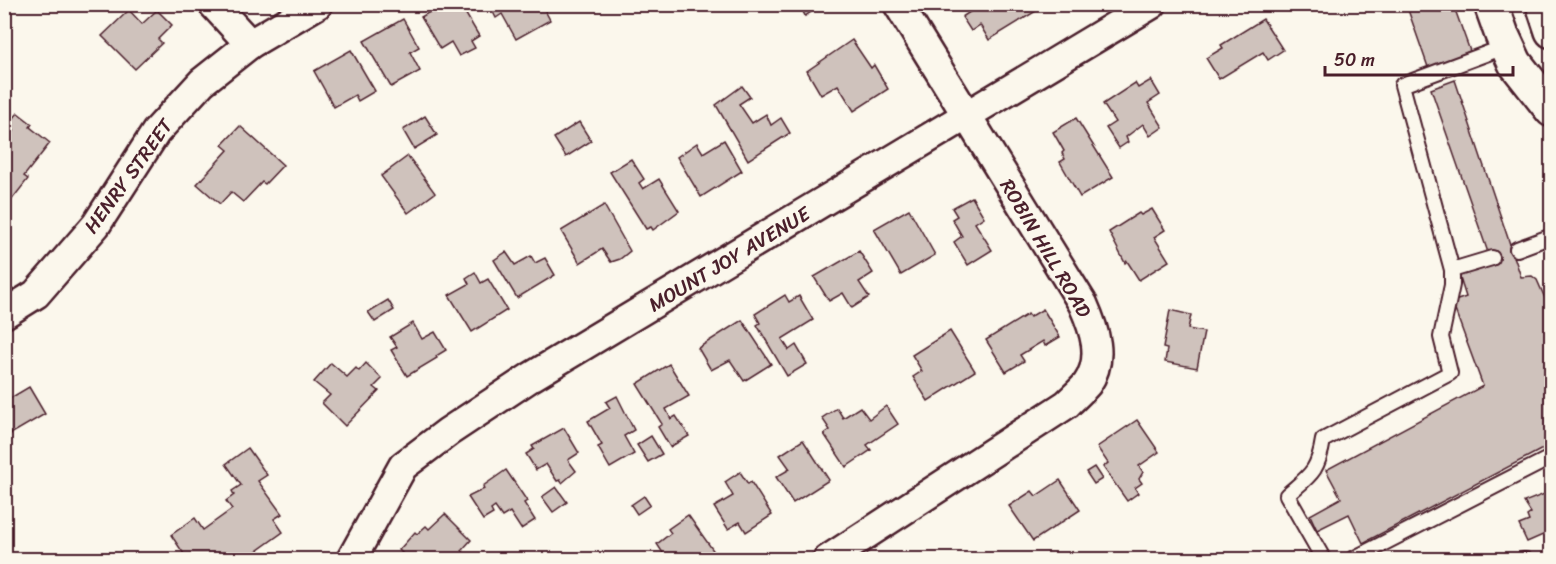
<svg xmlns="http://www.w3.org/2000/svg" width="1556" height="564" font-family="Sriracha,sans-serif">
<rect width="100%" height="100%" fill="#fbf7ec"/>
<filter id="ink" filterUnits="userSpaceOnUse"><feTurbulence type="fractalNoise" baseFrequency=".0167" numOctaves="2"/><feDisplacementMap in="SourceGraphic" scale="12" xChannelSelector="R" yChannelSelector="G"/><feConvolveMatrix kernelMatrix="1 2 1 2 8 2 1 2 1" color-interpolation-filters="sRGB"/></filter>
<g filter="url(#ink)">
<g fill="#cfc2bc" stroke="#4a1f2b" stroke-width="1.5">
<polygon points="439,4 460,4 479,36 471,41 475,48 459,56 451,42 440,49 421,17 440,6"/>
<polygon points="489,4 543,4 542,5 550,20 516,39 502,14 496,18"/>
<polygon points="800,4 823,4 805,16"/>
<polygon points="982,4 1032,4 1036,11 989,40 980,25 971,31 962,17"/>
<polygon points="1406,4 1453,4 1470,51 1429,70"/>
<polygon points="129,10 142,24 157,10 172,25 158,39 162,43 135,69 102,36"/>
<polygon points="403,19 419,47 410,52 420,71 391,87 364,41"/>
<polygon points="1263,19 1283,50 1268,60 1263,52 1219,79 1206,58 1223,48 1221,45"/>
<polygon points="852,40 871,68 874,65 888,89 854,111 838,85 821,95 807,71"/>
<polygon points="351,50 375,91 358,101 355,95 334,107 314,71"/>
<polygon points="1151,80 1160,95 1148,103 1163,127 1150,136 1143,124 1126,137 1128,142 1119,148 1106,128 1115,122 1103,104 1135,83 1138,88"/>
<polygon points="1455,80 1521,277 1532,276 1537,280 1552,314 1552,444 1363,543 1349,514 1317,530 1310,515 1341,498 1326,470 1483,386 1452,302 1466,297 1459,275 1463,274 1462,271 1491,261 1431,89"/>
<polygon points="742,86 750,97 739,104 752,123 766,114 771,125 781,118 790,133 748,160 716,105"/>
<polygon points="18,113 32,124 30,127 50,143 24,176 28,179 10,202 4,197 4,143 14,131 7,126"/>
<polygon points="425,116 437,135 414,149 403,130"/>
<polygon points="1076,118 1113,177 1080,197 1060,162 1065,159 1062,153 1064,151 1053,132"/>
<polygon points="579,122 591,141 566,157 554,138"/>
<polygon points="240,126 283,165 265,184 262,182 243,202 231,192 220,204 197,184 228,150 222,145"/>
<polygon points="724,140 742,171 701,197 677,157 697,143 703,153"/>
<polygon points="408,156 435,193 408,213 381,176"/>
<polygon points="631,159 644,179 639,183 643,189 659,179 679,211 653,230 651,227 646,229 610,172"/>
<polygon points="972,197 984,217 975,223 992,250 968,265 954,242 962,236 952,219 957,216 952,208"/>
<polygon points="604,205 630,251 620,259 611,262 602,249 580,263 561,231"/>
<polygon points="909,209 935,255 901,275 874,229"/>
<polygon points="1152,209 1165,230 1154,237 1169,261 1139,280 1127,261 1125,263 1109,232 1139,213 1141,215"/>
<polygon points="859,251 873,273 859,282 869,297 852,308 843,293 829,301 814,277"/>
<polygon points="506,252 515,265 531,256 535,263 545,258 555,275 517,298 494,260"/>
<polygon points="475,272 481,283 488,279 507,310 472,332 449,295 469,284 466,278"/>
<polygon points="785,295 789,302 799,296 813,320 782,339 789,350 796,345 807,364 787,376 757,325 760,323 755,314"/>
<polygon points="388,300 394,310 375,322 368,312"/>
<polygon points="1043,309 1060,337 1045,346 1043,341 1020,355 1024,361 1006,372 986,340 1028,314 1030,317"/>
<polygon points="1170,310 1191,315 1188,329 1204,332 1197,368 1165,362 1167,349 1163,348"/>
<polygon points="742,320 771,364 744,381 730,360 711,370 698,348"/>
<polygon points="413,323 422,339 435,332 446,350 436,356 437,358 407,376 391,350 397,347 390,337"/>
<polygon points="950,331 975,371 928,401 913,377 922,371 912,355"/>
<polygon points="331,363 347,377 356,368 359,371 366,363 382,379 374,387 379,391 345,426 322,403 330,395 314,382"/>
<polygon points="669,364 689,396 666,409 671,419 676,416 689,436 670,447 658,427 662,424 637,384"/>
<polygon points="29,387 45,414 4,438 4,393 9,399"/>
<polygon points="617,396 634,430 624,436 634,454 610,468 598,447 602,445 588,421 610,408 606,402"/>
<polygon points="886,406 898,424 867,445 871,450 846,467 824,434 830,430 822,418 837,408 843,418 860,407 869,419"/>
<polygon points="1137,420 1159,452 1139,466 1143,472 1139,479 1142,483 1135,488 1138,493 1127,501 1103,467 1108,463 1097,447"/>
<polygon points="564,428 579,453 568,460 576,471 562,483 560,480 557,481 546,464 536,470 526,454 534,449 532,446"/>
<polygon points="651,436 662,454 648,462 637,445"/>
<polygon points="803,440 829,480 793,503 776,477 790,469 780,455"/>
<polygon points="248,448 267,475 258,481 282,514 274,519 283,532 244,560 188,560 171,535 195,518 203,530 232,509 226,501 234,495 232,491 241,485 226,464"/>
<polygon points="1094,467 1102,479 1094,484 1086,472"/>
<polygon points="506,470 527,501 524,503 535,520 521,529 510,512 502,517 495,507 491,510 493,514 483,520 468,497 484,489 483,486"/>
<polygon points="740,472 748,484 751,482 772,515 746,532 740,522 728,529 714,507 733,496 725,482"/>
<polygon points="1060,480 1080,510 1033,541 1009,506 1032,491 1036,496"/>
<polygon points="556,487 567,502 553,512 542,497"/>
<polygon points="1552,491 1552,531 1527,542 1519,525 1529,521 1527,516 1531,513 1524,502"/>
<polygon points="644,496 650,505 637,514 631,505"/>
<polygon points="445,514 471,540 462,550 464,553 458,560 409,560 399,550 415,532 417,534 426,526 429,529"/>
<polygon points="688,515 715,553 706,560 653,560 663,553 657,544 671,533 668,529"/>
</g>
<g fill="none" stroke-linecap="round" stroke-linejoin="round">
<g stroke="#4a1f2b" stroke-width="18">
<g id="lane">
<polyline points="1517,249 1552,236"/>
<polyline points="1452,270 1402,85 1507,46"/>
<path d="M1324 560 1287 495C1310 475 1318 472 1323 440L1450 373 1441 337 1452 285V270L1492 258"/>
<polyline points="1351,560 1552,457"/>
<polyline points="1523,560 1526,560"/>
</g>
</g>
<g stroke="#4a1f2b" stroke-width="33">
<g id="street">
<polyline points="213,4 250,44"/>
<polyline points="4,314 36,294 96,225 156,132 202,82 250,44 318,4"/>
<polyline points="351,560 403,466 448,432 531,377 1152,4"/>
<path d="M827 560 1067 404C1073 398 1081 391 1087 384 1105 358 1094 329 1083 304L898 4"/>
</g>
</g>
<g stroke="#4a1f2b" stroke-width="38">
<g id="primary">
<polyline points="1491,4 1502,35 1515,63 1552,110"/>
<polyline points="1543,4 1552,31"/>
</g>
</g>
<use href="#lane" stroke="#fbf7ec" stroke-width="14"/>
<use href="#street" stroke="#fbf7ec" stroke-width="28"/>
<use href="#primary" stroke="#fbf7ec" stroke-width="33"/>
</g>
</g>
<g text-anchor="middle" stroke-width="4.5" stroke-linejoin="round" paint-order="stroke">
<g font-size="20" fill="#4a1f2b" stroke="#fbf7ec">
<text transform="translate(128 176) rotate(-54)" y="7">HENRY STREET</text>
<text transform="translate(1046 248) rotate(59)" y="7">ROBIN HILL ROAD</text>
<text transform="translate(729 259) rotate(-31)" y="7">MOUNT JOY AVENUE</text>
</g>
</g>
<rect width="1556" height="564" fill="none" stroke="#fbf7ec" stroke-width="24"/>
<rect x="12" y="12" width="1532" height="540" fill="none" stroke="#4a1f2b" stroke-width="2" filter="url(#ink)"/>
<path d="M1325 66v9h188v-9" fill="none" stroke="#4a1f2b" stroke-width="3"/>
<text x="1334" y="66" font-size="18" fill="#4a1f2b" stroke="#fbf7ec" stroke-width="4.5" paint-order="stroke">50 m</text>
</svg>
